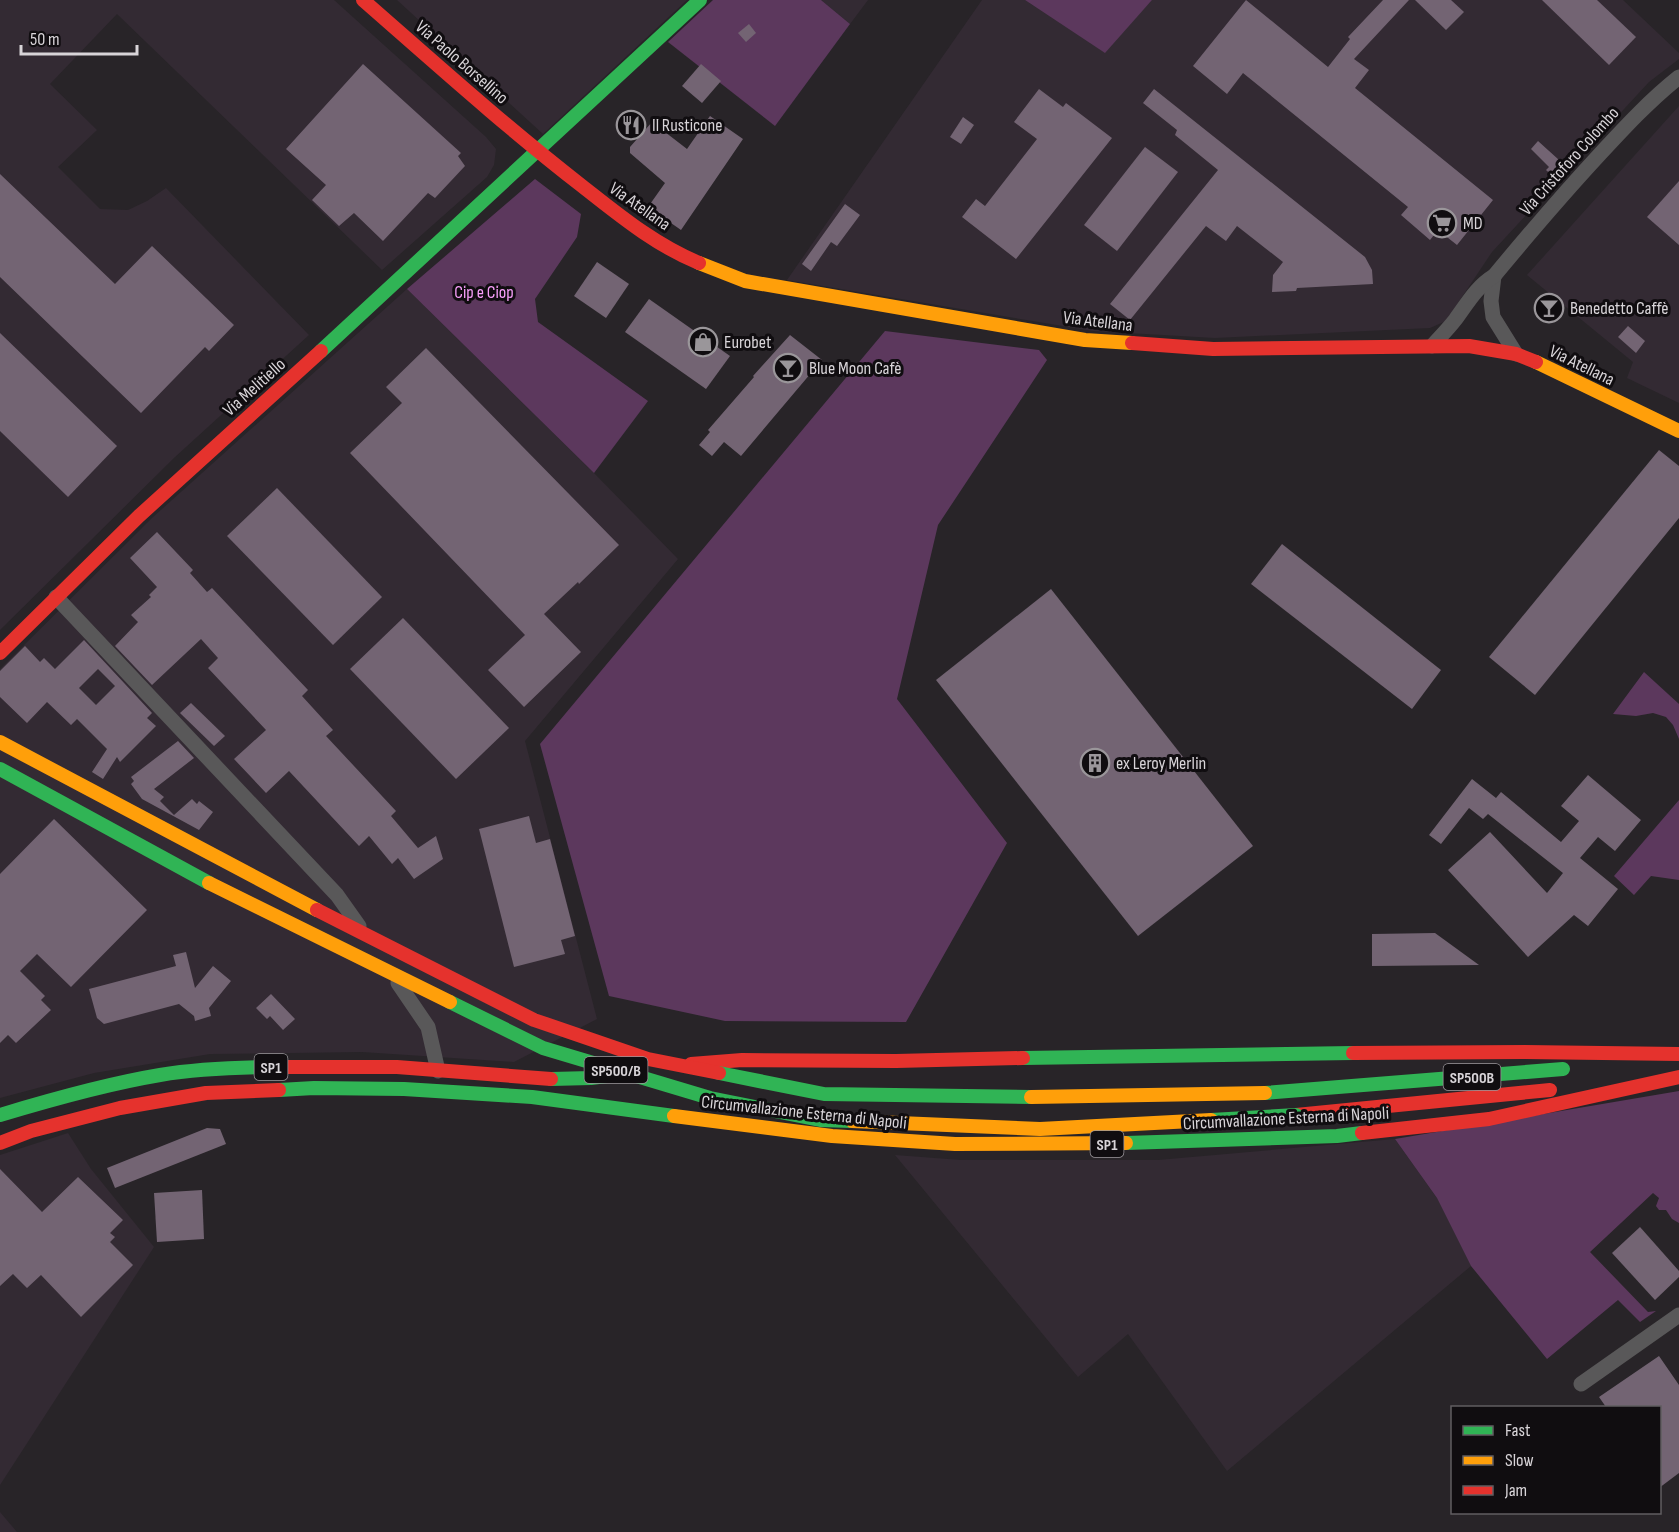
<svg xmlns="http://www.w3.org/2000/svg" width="1679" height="1532" font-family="'Sofia Sans Condensed',sans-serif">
<rect width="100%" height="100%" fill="#282428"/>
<g fill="#332a33">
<polygon points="0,0 334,0 486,137 496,149 494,165 487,177 382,270 117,14 50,84 97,130 58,167 100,209 128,210 147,201 166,188 309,335 175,457 0,630"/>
<polygon points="397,0 687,0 543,134"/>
<polygon points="821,0 868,0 850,24"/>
<polygon points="982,0 1025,0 1104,52 1152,0 1623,0 1679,53 1679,59 1649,82 1492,252 1446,321 1430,328 1215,338 1093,331 787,280"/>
<polygon points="1679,106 1679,403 1627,378 1633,362 1527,275"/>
<polygon points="407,289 594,473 678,559 525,741 597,1019 514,1062 362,1052 210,1054 94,1073 0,1098 0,669 152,518"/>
<polygon points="68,1133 91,1169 154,1247 0,1485 0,1155"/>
<polygon points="1395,1139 1437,1198 1471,1266 1227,1471 1128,1334 1078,1377 895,1155 961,1160 1158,1160"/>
<polygon points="0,1512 17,1532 0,1532"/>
</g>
<g fill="#5c385d">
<polygon points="713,0 821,0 850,24 775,126 668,42"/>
<polygon points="1025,0 1152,0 1105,53"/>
<polygon points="535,179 581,214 577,237 535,299 538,322 648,401 594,473 407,289"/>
<polygon points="885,331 1039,350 1047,360 938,525 897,699 1007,843 906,1022 725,1021 609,996 540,744"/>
<polygon points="1644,672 1679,704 1679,739 1673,725 1666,717 1653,713 1636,716 1613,714"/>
<polygon points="1679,800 1679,880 1651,876 1634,895 1614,876"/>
<polygon points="1679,1091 1679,1223 1672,1219 1666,1210 1659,1210 1656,1206 1659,1198 1653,1193 1590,1252 1648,1312 1656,1311 1640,1322 1618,1300 1547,1359 1471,1266 1437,1198 1395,1139"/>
</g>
<g fill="#736473" fill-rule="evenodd">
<polygon points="1246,0 1328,67 1350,39 1348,37 1383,0 1409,0 1354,59 1369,70 1355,88 1493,200 1457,245 1438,230 1430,240 1401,215 1408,207 1243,73 1227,94 1193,66"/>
<polygon points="1415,0 1451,0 1464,12 1446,30"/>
<polygon points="1542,0 1597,0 1636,37 1609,65"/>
<polygon points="749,24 756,33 746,42 738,33"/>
<polygon points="363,64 461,153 458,156 465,166 435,198 428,193 383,241 354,213 339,226 312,200 326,185 286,149"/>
<polygon points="701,64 721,81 702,103 682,86"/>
<polygon points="1039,89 1063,107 1066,103 1112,138 1016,259 962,217 976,199 985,206 1037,139 1014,122"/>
<polygon points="1154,89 1365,257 1372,270 1373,284 1297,288 1296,291 1272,292 1273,275 1283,262 1237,226 1226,241 1206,226 1130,320 1110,304 1218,170 1175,135 1177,130 1143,103"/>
<polygon points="710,116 743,139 681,230 648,207 665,183 630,153 630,147 652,122 687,149"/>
<polygon points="963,117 974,125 961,144 950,137"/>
<polygon points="1538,141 1569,169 1558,181 1546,170 1549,167 1531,149"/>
<polygon points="1145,147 1178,172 1117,251 1084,225"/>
<polygon points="0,174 115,284 152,246 234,325 209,351 205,347 141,413 0,277"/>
<polygon points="1679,181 1679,245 1647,217"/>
<polygon points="845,204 860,215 837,246 831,242 811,271 802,264"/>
<polygon points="597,262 629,284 606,318 574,296"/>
<polygon points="649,299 730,356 706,389 625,332"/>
<polygon points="1628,326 1645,341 1636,353 1618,337"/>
<polygon points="0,333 117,446 68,497 0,431"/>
<polygon points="790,335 822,360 741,456 724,442 712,456 699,445 710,432 708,430 754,377 753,376"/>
<polygon points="426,348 619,545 579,584 578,582 544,614 581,652 524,707 488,670 525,635 350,453 402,403 386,387"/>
<polygon points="1659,450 1679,466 1679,518 1535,695 1489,657"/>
<polygon points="277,488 382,597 333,645 227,536"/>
<polygon points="157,532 193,570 190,573 207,592 212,588 308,690 302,696 333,730 326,736 396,811 391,816 418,848 436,836 443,859 414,879 398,858 392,864 369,836 359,846 289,771 266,793 234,759 266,730 208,668 218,658 201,639 152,685 115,646 138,622 131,615 151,597 149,595 157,587 130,558"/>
<polygon points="1282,544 1441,670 1412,709 1251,584"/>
<polygon points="1051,589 1253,846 1138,936 936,680"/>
<polygon points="403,618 509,728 456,779 350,669"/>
<path d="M84 640 152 713 147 718 156 726 120 762 117 757 103 779 92 772 107 749 77 719 71 725 47 702 27 723 0 697V671L25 646 40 662 44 658 55 669ZM98 669 115 686 96 705 79 688Z"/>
<polygon points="191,703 225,736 214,746 180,713"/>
<polygon points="178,741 194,758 154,789 164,797 160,801 174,815 192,799 197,804 199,801 213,812 199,830 142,799 131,784 134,781 131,777"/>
<polygon points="1588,775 1641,820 1615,851 1598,837 1580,858 1618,889 1588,926 1574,915 1528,957 1448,870 1490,832 1547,893 1563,873 1488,814 1483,819 1469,808 1441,844 1429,835 1472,779 1496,798 1501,792 1561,842 1579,821 1561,806"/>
<polygon points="529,816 536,843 550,839 575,936 561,940 565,954 514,967 479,829"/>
<polygon points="54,819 147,910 71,987 37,954 20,971 45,996 41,1000 51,1010 16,1043 8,1035 0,1043 0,874"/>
<polygon points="1435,933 1479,965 1372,966 1372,934"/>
<polygon points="186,952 195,988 213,966 231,981 209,1008 211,1016 195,1021 194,1016 179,1004 104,1024 97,1018 89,989 176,966 173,955"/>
<polygon points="271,994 295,1019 283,1030 270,1016 267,1019 256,1008"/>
<polygon points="207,1128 220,1129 226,1144 115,1188 107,1168"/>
<polygon points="0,1169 42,1212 78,1177 123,1220 110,1233 115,1237 110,1242 133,1265 81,1317 41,1275 27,1288 13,1274 0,1286"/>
<polygon points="202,1190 204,1239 157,1242 154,1193"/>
<polygon points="1640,1227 1679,1271 1679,1277 1655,1300 1612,1253"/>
<polygon points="1659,1356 1679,1385 1679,1473 1659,1488 1659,1407 1606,1407 1599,1397"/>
</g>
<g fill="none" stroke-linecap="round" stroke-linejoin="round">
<g stroke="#595859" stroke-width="15">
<polyline points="1494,276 1491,301 1493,317 1516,354"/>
<path d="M1432 346C1440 337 1448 329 1455 320 1467 304 1476 287 1494 276 1528 235 1563 194 1600 154 1625 127 1650 100 1679 77"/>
<polyline points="56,597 337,895 359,926"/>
<polyline points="398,983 428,1027 438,1071"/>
<polyline points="1581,1384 1679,1315"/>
</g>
<g stroke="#30b455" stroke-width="14">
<polyline points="321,351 700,0"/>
<polyline points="1023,1058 1353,1053"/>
<polyline points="551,1079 591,1078 631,1073"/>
<polyline points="279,1090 314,1088 404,1089 532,1097 674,1116"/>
<polyline points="1265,1093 1563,1069"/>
<path d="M0 1115C53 1099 106 1084 160 1075 203 1068 246 1067 289 1067"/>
<polyline points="1126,1143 1337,1136 1362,1133"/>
</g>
<g stroke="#ff9f0a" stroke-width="14">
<polyline points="699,263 745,281 1085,340 1132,343"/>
<polyline points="1536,362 1679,431"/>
<polyline points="674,1116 832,1136 955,1144 1126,1143"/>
</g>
<g stroke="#e5322d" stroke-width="14">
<path d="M363 0C435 63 506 127 582 186 619 215 655 245 699 263"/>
<polyline points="1132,343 1213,349 1469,346 1516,354 1536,362"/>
<polyline points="0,653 139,516 321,351"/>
<polyline points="1353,1053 1525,1052 1679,1054"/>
<polyline points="691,1064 742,1060 896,1061 1023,1058"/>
<polyline points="289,1067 397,1067 551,1079"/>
<polyline points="1296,1115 1550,1090"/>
<polyline points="1362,1133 1489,1119 1679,1077"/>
<polyline points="0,1143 31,1131 120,1108 206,1093 279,1090"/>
</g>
<g stroke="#30b455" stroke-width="14">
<polyline points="0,769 209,883"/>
<polyline points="450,1002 543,1048 710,1098 820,1120 852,1121"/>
<polyline points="719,1073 824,1094 1031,1097"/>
<polyline points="1211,1120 1296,1115"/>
</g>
<g stroke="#ff9f0a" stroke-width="14">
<polyline points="0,742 317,910"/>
<polyline points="209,883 450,1002"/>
<polyline points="1031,1097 1265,1093"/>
<polyline points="852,1121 1040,1129 1211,1120"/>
</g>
<polyline stroke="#e5322d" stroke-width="14" points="317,910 534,1020 648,1059 719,1073"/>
</g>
<defs>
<g id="restaurant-ring" transform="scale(1.5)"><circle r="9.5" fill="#100d10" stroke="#9a969a" stroke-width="1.5"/><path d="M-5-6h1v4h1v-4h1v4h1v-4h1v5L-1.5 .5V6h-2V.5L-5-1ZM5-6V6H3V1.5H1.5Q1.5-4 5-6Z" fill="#9a969a"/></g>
<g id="supermarket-ring" transform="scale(1.5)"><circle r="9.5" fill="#100d10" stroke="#9a969a" stroke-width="1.5"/><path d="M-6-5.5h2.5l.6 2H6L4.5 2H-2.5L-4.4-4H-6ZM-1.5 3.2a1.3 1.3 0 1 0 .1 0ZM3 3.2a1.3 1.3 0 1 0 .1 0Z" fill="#9a969a"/></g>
<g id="bar-ring" transform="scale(1.5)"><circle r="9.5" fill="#100d10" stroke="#9a969a" stroke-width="1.5"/><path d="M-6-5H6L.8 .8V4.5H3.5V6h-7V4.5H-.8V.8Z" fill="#9a969a"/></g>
<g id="shop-ring" transform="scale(1.5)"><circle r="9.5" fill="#100d10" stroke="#9a969a" stroke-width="1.5"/><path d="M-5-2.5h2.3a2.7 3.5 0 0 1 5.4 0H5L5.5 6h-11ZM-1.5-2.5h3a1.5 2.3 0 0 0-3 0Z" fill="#9a969a"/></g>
<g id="building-ring" transform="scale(1.5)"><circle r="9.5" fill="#100d10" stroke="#9a969a" stroke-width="1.5"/><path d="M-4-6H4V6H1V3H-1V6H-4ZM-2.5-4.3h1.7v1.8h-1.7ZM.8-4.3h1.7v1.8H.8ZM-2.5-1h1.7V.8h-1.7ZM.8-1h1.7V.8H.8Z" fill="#9a969a"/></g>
</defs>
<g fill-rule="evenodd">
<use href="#restaurant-ring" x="631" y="125"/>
<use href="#supermarket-ring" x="1442" y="223"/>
<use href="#bar-ring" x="1549" y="308"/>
<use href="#shop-ring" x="703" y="342"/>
<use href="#bar-ring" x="788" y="368"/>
<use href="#building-ring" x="1095" y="763"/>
</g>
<g text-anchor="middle" stroke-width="6" stroke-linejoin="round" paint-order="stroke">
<g fill="#100d10" stroke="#9c989c" stroke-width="1.5">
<rect x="254.5" y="1054" width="33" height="26" rx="4.5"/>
<rect x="584.5" y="1057" width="63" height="26" rx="4.5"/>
<rect x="1443.5" y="1064" width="57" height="26" rx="4.5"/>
<rect x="1090.5" y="1131" width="33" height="26" rx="4.5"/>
</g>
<g font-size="16" font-weight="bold" fill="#d8d4d8">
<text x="271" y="1073">SP1</text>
<text x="616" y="1076">SP500/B</text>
<text x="1472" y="1083">SP500B</text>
<text x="1107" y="1150">SP1</text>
</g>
<g font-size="18" fill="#d8d4d8" stroke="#100d10">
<text transform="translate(462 62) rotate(41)" y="6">Via Paolo Borsellino</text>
<text transform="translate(1569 161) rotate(-48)" y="6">Via Cristoforo Colombo</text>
<text transform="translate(640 206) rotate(35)" y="6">Via Atellana</text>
<text transform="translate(1098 321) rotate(7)" y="6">Via Atellana</text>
<text transform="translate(1582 365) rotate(26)" y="6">Via Atellana</text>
<text transform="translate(254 387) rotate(-42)" y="6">Via Melitiello</text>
<text transform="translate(804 1112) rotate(6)" y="6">Circumvallazione Esterna di Napoli</text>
<text transform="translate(1286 1118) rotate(-3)" y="6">Circumvallazione Esterna di Napoli</text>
</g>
<g font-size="18" fill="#d8d4d8" stroke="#100d10" text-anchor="start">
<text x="652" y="131">Il Rusticone</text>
<text x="1463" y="229">MD</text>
<text x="1570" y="314">Benedetto Caffè</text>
<text x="724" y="348">Eurobet</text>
<text x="809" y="374">Blue Moon Cafè</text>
<text x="1116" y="769">ex Leroy Merlin</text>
</g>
<g font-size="18" fill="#f89ffa" stroke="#100d10">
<text x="484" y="298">Cip e Ciop</text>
</g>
</g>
<rect x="1451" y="1406" width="210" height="108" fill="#100d10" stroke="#605d60" stroke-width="1.5"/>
<rect x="1463" y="1426" width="30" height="9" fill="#30b455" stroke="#605d60" stroke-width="1.5"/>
<text x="1505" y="1436" font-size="18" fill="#d8d4d8">Fast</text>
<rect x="1463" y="1456" width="30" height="9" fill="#ff9f0a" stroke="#605d60" stroke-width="1.5"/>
<text x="1505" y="1466" font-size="18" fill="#d8d4d8">Slow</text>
<rect x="1463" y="1486" width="30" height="9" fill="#e5322d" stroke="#605d60" stroke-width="1.5"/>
<text x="1505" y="1496" font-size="18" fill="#d8d4d8">Jam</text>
<path d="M21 45v9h116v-9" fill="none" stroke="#d8d4d8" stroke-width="3"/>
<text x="30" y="45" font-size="18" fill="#d8d4d8" stroke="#100d10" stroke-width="4.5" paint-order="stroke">50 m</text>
</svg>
